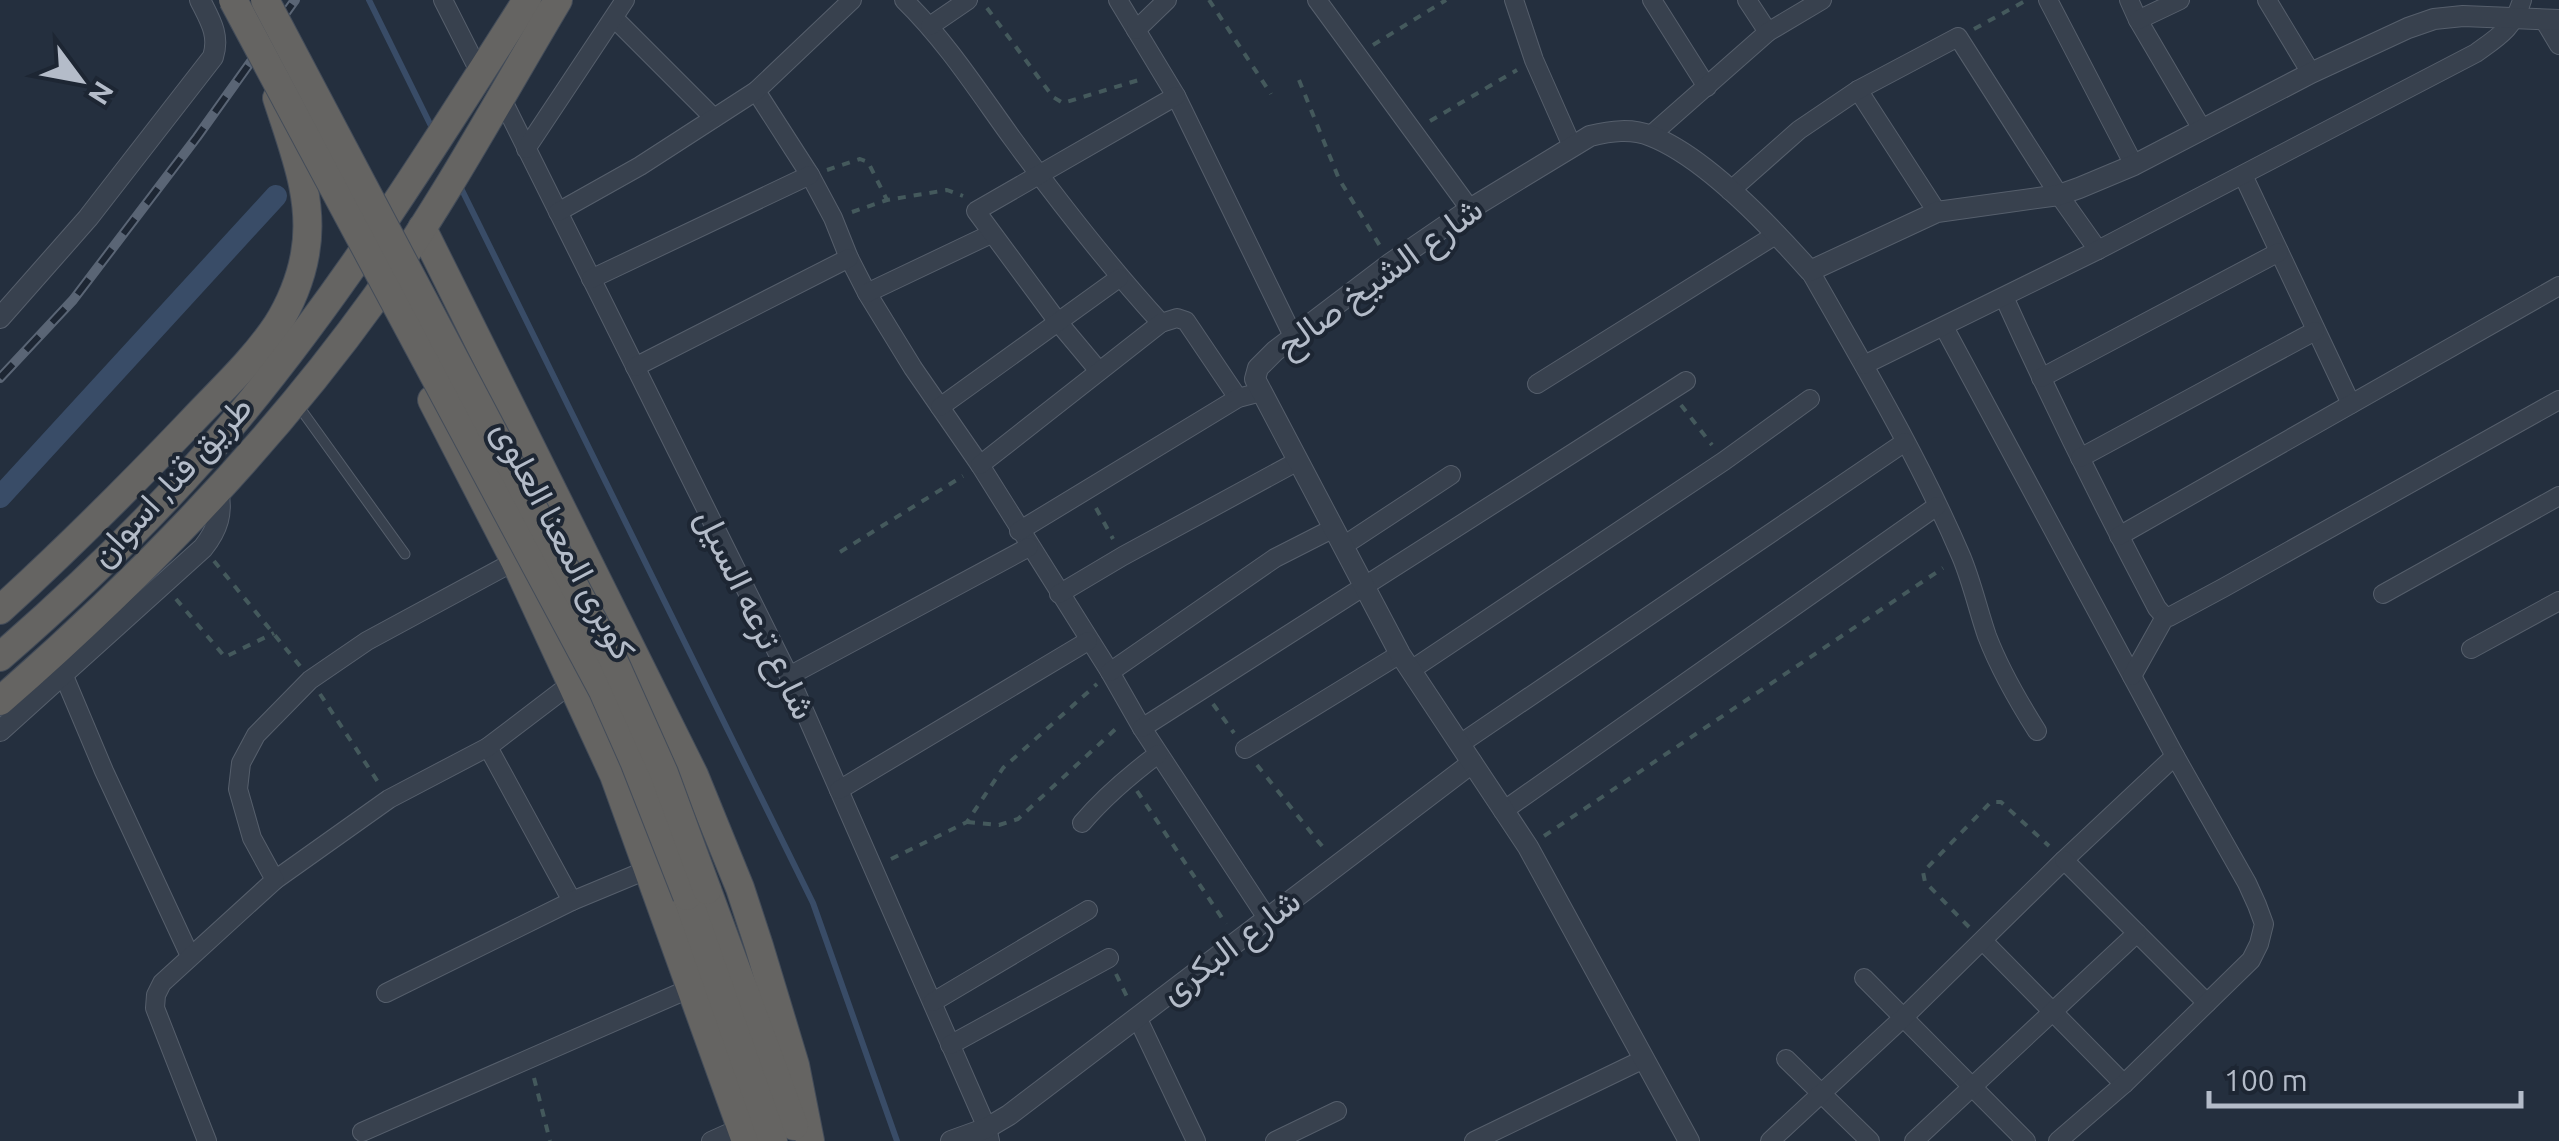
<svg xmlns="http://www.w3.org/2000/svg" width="2559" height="1141" font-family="Ubuntu,Vazirmatn,sans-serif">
<rect width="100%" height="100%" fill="#242f3e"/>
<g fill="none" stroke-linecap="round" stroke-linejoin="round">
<g stroke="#394c67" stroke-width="6">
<polyline points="369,0 434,132"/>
<polyline points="459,184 813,903 897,1141"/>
</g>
<polyline stroke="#394c67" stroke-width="22" points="0,497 276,196"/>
<g stroke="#565f6c" stroke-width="11">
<polyline id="service" points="297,404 405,554"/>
</g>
<g stroke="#565f6c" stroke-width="20">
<g id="minor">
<polyline points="443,0 480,73"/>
<path d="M904 0C946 41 978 91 1012 138 1059 202 1108 265 1161 323"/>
<polyline points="1118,0 1176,96 1293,336"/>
<polyline points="1317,0 1470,209"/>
<polyline points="1514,0 1534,60 1572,146"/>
<polyline points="1652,0 1707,87"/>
<polyline points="1747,0 1768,32"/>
<polyline points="2048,0 2134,165"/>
<polyline points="2129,0 2138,20 2202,129"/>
<polyline points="2267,0 2311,73"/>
<polyline points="614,18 714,118"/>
<polyline points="2138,20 2180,0"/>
<polyline points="2544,20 2559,45"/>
<polyline points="930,26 968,0"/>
<polyline points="1136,30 1167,0"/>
<polyline points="1858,90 1937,212"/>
<polyline points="756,91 810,175 833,218 849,258 867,293 913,368 980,465 1110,672 1142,728 1267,918"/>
<polyline points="501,97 789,676 987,1128 990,1141"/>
<polyline points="1651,135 1768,32 1822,0"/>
<polyline points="526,149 625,0"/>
<polyline points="2243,175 2351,404"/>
<polyline points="1730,191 1799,130 1858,90 1958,37 2059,195 2098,250"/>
<polyline points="558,212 640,166 756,91 852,0"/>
<path d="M1810 271C1863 364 1919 458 1961 556 1972 582 1978 610 1987 636 2000 670 2018 701 2037 731"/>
<polyline points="591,279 810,175"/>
<polyline points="867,293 991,234"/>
<path d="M2004 297C2052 403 2103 506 2157 608L2165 617"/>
<polyline points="1944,327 2175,756"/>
<path d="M1864 365 2098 250 2476 53C2498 37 2514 28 2522 0"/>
<polyline points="635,367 849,258"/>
<polyline points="1099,371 1058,322 976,211 1176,96"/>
<polyline points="2041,378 2279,252"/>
<polyline points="1537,384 1777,234"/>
<polyline points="940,407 1119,278"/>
<polyline points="2080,458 2315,331"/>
<polyline points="980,465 1161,323 1177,318 1186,321 1238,398"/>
<polyline points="1019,531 1238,398 1261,392"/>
<polyline points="2119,536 2559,286"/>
<polyline points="1343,546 1451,475"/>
<polyline points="1059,594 1123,556 1298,461"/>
<polyline points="2383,594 2559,496"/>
<polyline points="2471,649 2559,601"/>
<polyline points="1411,670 1724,461 1810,399"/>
<polyline points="1110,672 1275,558 1334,528"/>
<polyline points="64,676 104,771 190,956"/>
<polyline points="789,676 1029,547"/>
<polyline points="2132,676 2165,617 2169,617 2223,588 2559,400"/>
<polyline points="1142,728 1686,381"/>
<polyline points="1460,744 1905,442"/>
<polyline points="488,747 572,901"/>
<polyline points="1245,749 1400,654"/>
<polyline points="839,790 1088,641"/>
<polyline points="1503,811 1937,506"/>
<path d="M1082 823C1105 796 1130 775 1158 754"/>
<polyline points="275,880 389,799 488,747 572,683"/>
<polyline points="2137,933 2207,1003"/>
<polyline points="1983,941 2124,1084"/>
<polyline points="1864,978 2026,1141"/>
<polyline points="386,993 572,901 649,869"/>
<polyline points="933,1002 1088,910"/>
<polyline points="1137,1017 1196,1141"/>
<polyline points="950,1045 1109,958"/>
<polyline points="1786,1059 1870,1141"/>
<polyline points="362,1132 691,988"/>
<polyline points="207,1141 155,1008 156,995 162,983 275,880 252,838 238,789 241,763 256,735 310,680 367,641 515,561"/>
<polyline points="711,1141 742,1127"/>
<polyline points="1275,1141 1337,1111"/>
<polyline points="1474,1141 1644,1059"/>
<polyline points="1770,1141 1905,1016 2064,860 2175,756 2247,883 2257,905 2264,924 2259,944 2251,960 2124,1084 2058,1141"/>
<polyline points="1914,1141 2137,933 2064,860"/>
</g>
</g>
<g stroke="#565f6c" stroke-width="22">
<g id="tertiary">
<path d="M0 318 88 218 213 57C220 35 210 20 200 0"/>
<path d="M0 731 203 548C218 529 223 513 218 489"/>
<polyline points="951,1141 987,1128 1009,1115 1472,763"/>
<path d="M1689 1141 1528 847 1400 654 1255 379 1258 368 1275 351 1391 263 1470 209 1590 136C1611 131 1631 128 1651 136 1705 157 1772 228 1810 271L1937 212 2059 195 2079 188 2134 165 2311 73 2408 28 2434 19 2463 16 2559 20"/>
</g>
</g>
<g stroke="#434c59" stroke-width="30">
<g id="trunk">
<polyline points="422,228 694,775 740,888 759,946 795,1065 810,1141"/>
<polyline points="432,400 515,561 614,775 746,1141"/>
<path d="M0 610C66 550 129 487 191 422 220 391 253 361 277 325 290 305 301 278 305 254 315 200 293 148 277 98"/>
<path d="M0 657C84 584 165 505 236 420 345 289 436 143 527 0"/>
<path d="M0 701C139 580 268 447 376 297 443 203 499 99 558 0"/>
<polyline points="707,890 794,1126"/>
<polyline points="687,896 773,1141"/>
</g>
</g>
<g stroke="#44595c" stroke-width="4" stroke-dasharray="8 8" stroke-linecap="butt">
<polyline points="1209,0 1271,94"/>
<polyline points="987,8 1053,97 1063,103 1142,79"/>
<polyline points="1974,29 2027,0"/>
<polyline points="1373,45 1446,0"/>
<polyline points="1299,80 1339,179 1380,246"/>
<polyline points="1430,121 1517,70"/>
<polyline points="827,170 860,159 868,162 887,200"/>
<polyline points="852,212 887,200 947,190 963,196"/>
<polyline points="1681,405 1712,445"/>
<polyline points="1096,508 1113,539"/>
<polyline points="840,552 963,476"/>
<polyline points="214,561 300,666"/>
<polyline points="176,599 225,657 274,633"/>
<polyline points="320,694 378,782"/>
<polyline points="1213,704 1234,733"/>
<polyline points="1257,765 1326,851"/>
<polyline points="1137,791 1226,924"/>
<polyline points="967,822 999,825 1018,819 1120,725"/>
<polyline points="1544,836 1943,568"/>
<polyline points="891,859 967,822 1003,768 1097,684"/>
<polyline points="1969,927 1925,882 1923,872 1991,802 2001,802 2049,846"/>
<polyline points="1116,974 1129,1001"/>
<polyline points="534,1078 550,1141"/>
</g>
<use href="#service" stroke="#38414e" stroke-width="9"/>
<use href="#minor" stroke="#38414e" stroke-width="18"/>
<use href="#tertiary" stroke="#38414e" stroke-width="20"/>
<use href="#trunk" stroke="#656462" stroke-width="28"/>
<g stroke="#5a6575" stroke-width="10">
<polyline id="rail" points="0,378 73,300 197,137 295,0"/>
</g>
<use href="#rail" stroke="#1d2633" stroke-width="6" stroke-dasharray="19" stroke-linecap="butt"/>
<g stroke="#434c59" stroke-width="30" stroke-linecap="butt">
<g id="trunk-bridge">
<polyline points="233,0 603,691 634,761 687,896"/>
<polyline points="265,0 613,659 664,773 707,890"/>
</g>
</g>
<use href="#trunk-bridge" stroke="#656462" stroke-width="28"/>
</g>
<g text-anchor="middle" stroke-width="8" stroke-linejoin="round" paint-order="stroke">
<g font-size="35" fill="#b4bcc9" stroke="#1d2633">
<text transform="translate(1379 277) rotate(-36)" y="12">شارع الشيخ صالح</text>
<text transform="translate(171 481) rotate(-47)" y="12">طريق قنا, اسوان</text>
<text transform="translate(564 540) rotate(62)" y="12">كوبرى المعنا العلوى</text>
<text transform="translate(756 614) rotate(64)" y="12">شارع ترعه السيل</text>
<text transform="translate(1230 946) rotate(-37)" y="12">شارع البكرى</text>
</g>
</g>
<g transform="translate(80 80) rotate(122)" stroke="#1d2633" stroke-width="8" paint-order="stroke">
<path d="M0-8L18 38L0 25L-18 38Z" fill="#b4bcc9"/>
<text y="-15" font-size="28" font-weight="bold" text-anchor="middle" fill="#b4bcc9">N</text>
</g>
<path d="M2209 1091v15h312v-15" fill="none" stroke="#b4bcc9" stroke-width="5"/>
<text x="2224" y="1091" font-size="30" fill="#b4bcc9" stroke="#1d2633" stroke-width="8" paint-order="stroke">100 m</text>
</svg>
